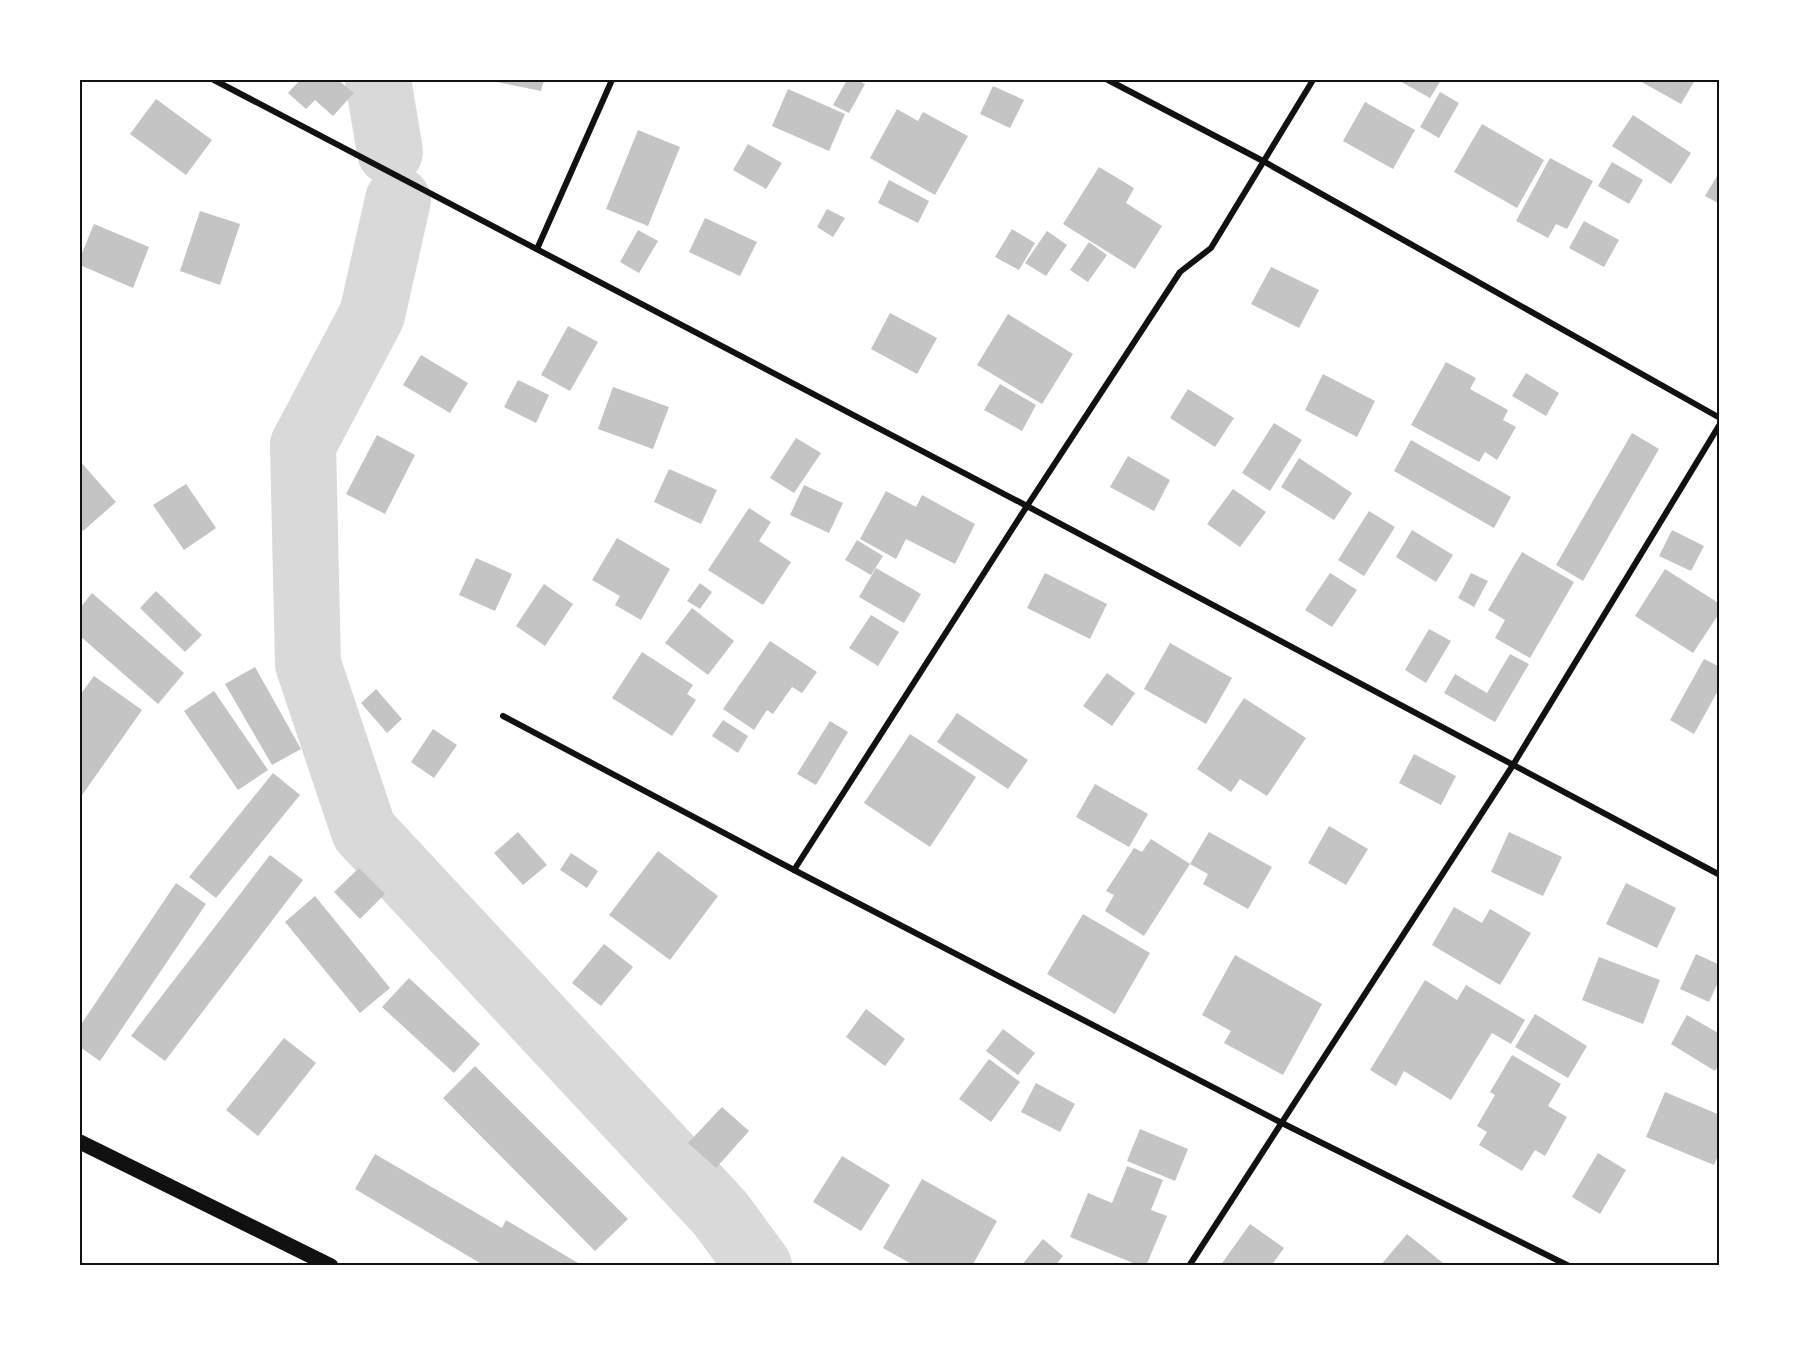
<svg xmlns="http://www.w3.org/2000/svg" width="1799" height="1345" font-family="'Noto Sans',sans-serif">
<rect width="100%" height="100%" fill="#fff"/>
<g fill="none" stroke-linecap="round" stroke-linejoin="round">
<g stroke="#d9d9d9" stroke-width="66">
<polyline points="378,80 390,152"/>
<polyline points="398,200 372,315 303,445 308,664 364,831 720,1213 759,1266"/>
</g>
</g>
<g fill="#c4c4c4">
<polygon points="300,80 338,80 354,93 333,116 315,100 306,109 288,93"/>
<polygon points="847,80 857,80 865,84 849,113 833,105"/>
<polygon points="1398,80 1441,80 1430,98"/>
<polygon points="1638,80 1695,80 1681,104"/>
<polygon points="492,81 492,80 544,80 541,91"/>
<polygon points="993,86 1024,100 1010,128 980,114"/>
<polygon points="788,89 845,114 829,151 772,126"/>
<polygon points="1440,92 1459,103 1439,138 1420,127"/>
<polygon points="156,99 212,140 186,175 130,134"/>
<polygon points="1365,102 1415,130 1393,169 1343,141"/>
<polygon points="897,109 918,121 923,112 968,136 935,195 870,158"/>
<polygon points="1633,115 1691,153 1671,184 1612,146"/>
<polygon points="1482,124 1544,160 1517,208 1454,172"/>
<polygon points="638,130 680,147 648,226 606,209"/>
<polygon points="748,144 782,163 766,189 733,170"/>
<polygon points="1550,158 1593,181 1567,229 1556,224 1548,238 1516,221"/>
<polygon points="1612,162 1643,180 1629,204 1598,186"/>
<polygon points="1099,167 1134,188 1126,203 1162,226 1135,269 1063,224"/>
<polygon points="1720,171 1720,204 1705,196"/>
<polygon points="889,180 929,201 918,223 878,203"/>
<polygon points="827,209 845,218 833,237 817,227"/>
<polygon points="200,211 240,224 220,285 180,271"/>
<polygon points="705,218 757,242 740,276 689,252"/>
<polygon points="1584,221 1619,240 1604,267 1569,248"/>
<polygon points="94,224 149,247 133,288 80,265 80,258"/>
<polygon points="1012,229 1035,243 1019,270 995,257"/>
<polygon points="638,230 658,241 639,273 620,262"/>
<polygon points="1047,231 1067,245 1046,276 1025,263"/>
<polygon points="1089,242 1107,255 1088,282 1070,270"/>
<polygon points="1271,267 1319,290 1299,328 1251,304"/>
<polygon points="890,313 937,338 917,374 871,349"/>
<polygon points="1008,314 1073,354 1042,404 977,365"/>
<polygon points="568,326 598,342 570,391 541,375"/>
<polygon points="421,355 468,383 450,413 403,385"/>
<polygon points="1446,362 1476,378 1470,389 1508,410 1503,420 1516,427 1497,460 1485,452 1479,462 1411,425"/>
<polygon points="1526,373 1559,393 1546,416 1512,396"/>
<polygon points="1323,374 1375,401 1357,437 1305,410"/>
<polygon points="518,380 549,395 536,423 504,407"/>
<polygon points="1000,384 1036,405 1022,431 984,410"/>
<polygon points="613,387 669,407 653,449 598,429"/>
<polygon points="1188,389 1234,418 1215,447 1170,418"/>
<polygon points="1274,423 1302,440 1270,491 1242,473"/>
<polygon points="1632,433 1659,449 1583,581 1556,565"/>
<polygon points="377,435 415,455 385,514 346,494"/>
<polygon points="796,438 821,453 794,493 770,478"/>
<polygon points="1411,440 1511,497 1494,528 1394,471"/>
<polygon points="1128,456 1170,480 1154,511 1110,487"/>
<polygon points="1299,458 1352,493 1334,520 1281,487"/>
<polygon points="80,461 116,502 83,531 80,527"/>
<polygon points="669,469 717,490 701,524 654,502"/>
<polygon points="186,484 216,528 184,550 153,505"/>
<polygon points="804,485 843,503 829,533 790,515"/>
<polygon points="1233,489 1266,512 1240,547 1207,524"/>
<polygon points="886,491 916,507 922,495 975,524 955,564 906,539 896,559 860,539"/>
<polygon points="749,508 771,522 759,541 791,562 763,605 708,570"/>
<polygon points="1369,511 1395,527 1364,576 1338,560"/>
<polygon points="1412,530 1453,555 1436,582 1396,557"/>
<polygon points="1672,530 1704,546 1691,571 1659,556"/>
<polygon points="617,538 670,569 641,620 615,605 620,596 592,580"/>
<polygon points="857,540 883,556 871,575 845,560"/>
<polygon points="1522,552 1574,582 1530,658 1495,638 1505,620 1488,610"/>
<polygon points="476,558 512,574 495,611 459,595"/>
<polygon points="876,568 921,594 904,623 859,597"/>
<polygon points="1665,569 1720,604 1720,612 1693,653 1635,616"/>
<polygon points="1045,573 1107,604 1090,639 1027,608"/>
<polygon points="1330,573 1357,590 1332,627 1305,610"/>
<polygon points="1471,573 1488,581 1474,607 1458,598"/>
<polygon points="700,583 712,592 700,609 687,601"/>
<polygon points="544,584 573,604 545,646 516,626"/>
<polygon points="156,591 202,635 185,652 140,608"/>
<polygon points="92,593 184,673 158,704 80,636 80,608"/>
<polygon points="692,608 734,641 708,675 665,643"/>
<polygon points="871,615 899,632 878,666 849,648"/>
<polygon points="1429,629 1451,641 1426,683 1405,670"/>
<polygon points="770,641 817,672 802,693 792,687 773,714 767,710 754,730 723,709"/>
<polygon points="1170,643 1232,678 1206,724 1144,689"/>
<polygon points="642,652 693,685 687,694 696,700 672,736 612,698"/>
<polygon points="1510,654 1529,664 1495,722 1444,693 1455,674 1487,693"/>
<polygon points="1704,659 1720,667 1720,687 1694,734 1670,720"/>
<polygon points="255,667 301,749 272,765 225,684"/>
<polygon points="1107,673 1135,693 1112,726 1083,706"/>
<polygon points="94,676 142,710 80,798 80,695"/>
<polygon points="376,689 402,719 387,733 361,703"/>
<polygon points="214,691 268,770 238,790 184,711"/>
<polygon points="1244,698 1306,738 1267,796 1240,779 1231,792 1197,769"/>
<polygon points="957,713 1028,760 1008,789 937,742"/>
<polygon points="723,720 748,736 738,753 712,736"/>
<polygon points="830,721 848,732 816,785 797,774"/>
<polygon points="433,729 457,745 434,778 411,762"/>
<polygon points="910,734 976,777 930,847 864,803"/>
<polygon points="1414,754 1456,776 1441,805 1399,783"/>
<polygon points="273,773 300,795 216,898 189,877"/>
<polygon points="1095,784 1148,814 1129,847 1076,817"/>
<polygon points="1329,826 1368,849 1346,885 1308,863"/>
<polygon points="518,832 547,865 523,885 494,853"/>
<polygon points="1209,832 1272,867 1248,909 1203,884 1208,874 1190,864"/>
<polygon points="1509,832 1562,857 1543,896 1491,872"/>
<polygon points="1151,839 1190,864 1144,936 1105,911 1114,895 1106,891 1134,848 1142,852"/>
<polygon points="658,851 718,896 670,960 609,915"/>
<polygon points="571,853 598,871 587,888 560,870"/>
<polygon points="270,855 303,880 165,1061 131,1036"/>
<polygon points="359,868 385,894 360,919 334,892"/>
<polygon points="176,883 206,904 100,1061 80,1047 80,1026"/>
<polygon points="1626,883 1676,908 1657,948 1606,924"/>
<polygon points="315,896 390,988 360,1013 285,922"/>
<polygon points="1454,907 1482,923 1490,909 1531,933 1500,985 1432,945"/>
<polygon points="1083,914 1150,953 1115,1014 1047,974"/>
<polygon points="604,944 633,967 601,1006 572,983"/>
<polygon points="1696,954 1720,965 1720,978 1709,1002 1680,989"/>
<polygon points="1235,955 1322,1004 1283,1075 1224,1043 1231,1031 1202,1015"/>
<polygon points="1599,957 1660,980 1643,1024 1582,1000"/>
<polygon points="409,978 480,1044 454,1073 382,1007"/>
<polygon points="1425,980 1457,1000 1466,985 1525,1020 1511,1044 1492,1033 1451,1100 1404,1071 1396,1086 1370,1070"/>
<polygon points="866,1009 905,1039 885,1066 846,1037"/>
<polygon points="1535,1014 1587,1046 1568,1078 1515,1047"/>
<polygon points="1687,1015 1720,1034 1720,1063 1715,1071 1671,1044"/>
<polygon points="1003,1029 1035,1053 1018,1075 986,1051"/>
<polygon points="284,1038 316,1063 258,1136 226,1110"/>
<polygon points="1512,1055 1561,1084 1548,1106 1567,1117 1545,1156 1535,1150 1522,1171 1479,1145 1487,1132 1477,1126 1495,1095 1490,1092"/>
<polygon points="989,1059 1020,1082 991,1122 959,1099"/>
<polygon points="475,1066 628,1219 595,1251 443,1098"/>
<polygon points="1036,1083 1075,1104 1060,1132 1021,1112"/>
<polygon points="1665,1092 1720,1115 1720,1151 1714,1165 1646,1137"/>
<polygon points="722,1107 749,1131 716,1168 688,1143"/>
<polygon points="1140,1129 1188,1149 1175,1181 1127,1161"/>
<polygon points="1598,1153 1626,1170 1600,1214 1572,1197"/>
<polygon points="375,1154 502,1228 506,1220 583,1266 485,1266 355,1189"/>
<polygon points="842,1156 890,1185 861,1231 813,1202"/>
<polygon points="1127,1166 1163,1180 1151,1210 1167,1216 1146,1266 1140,1266 1070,1237 1088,1193 1112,1203"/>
<polygon points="922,1179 997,1221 972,1266 915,1266 883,1248"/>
<polygon points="1250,1224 1284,1248 1271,1266 1220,1266"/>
<polygon points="1407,1234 1443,1263 1441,1266 1380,1266"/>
<polygon points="1043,1239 1063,1256 1055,1266 1021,1266"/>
</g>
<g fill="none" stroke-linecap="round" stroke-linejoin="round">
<g stroke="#111" stroke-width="6">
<polyline points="214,80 1027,506 1720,875"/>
<polyline points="1108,80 1263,161 1720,418"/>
<polyline points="537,249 612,80"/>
<polyline points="503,716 794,870 1282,1123 1569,1266"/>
<polyline points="794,870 1027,506 1180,272 1211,248 1313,80"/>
<polyline points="1189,1266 1513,765 1720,424"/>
</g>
<polyline stroke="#111" stroke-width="15" points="80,1142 331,1266"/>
</g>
<rect width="1799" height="1345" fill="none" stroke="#ffffff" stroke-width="162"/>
<rect x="81" y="81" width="1637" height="1183" fill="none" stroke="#111" stroke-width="2"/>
</svg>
